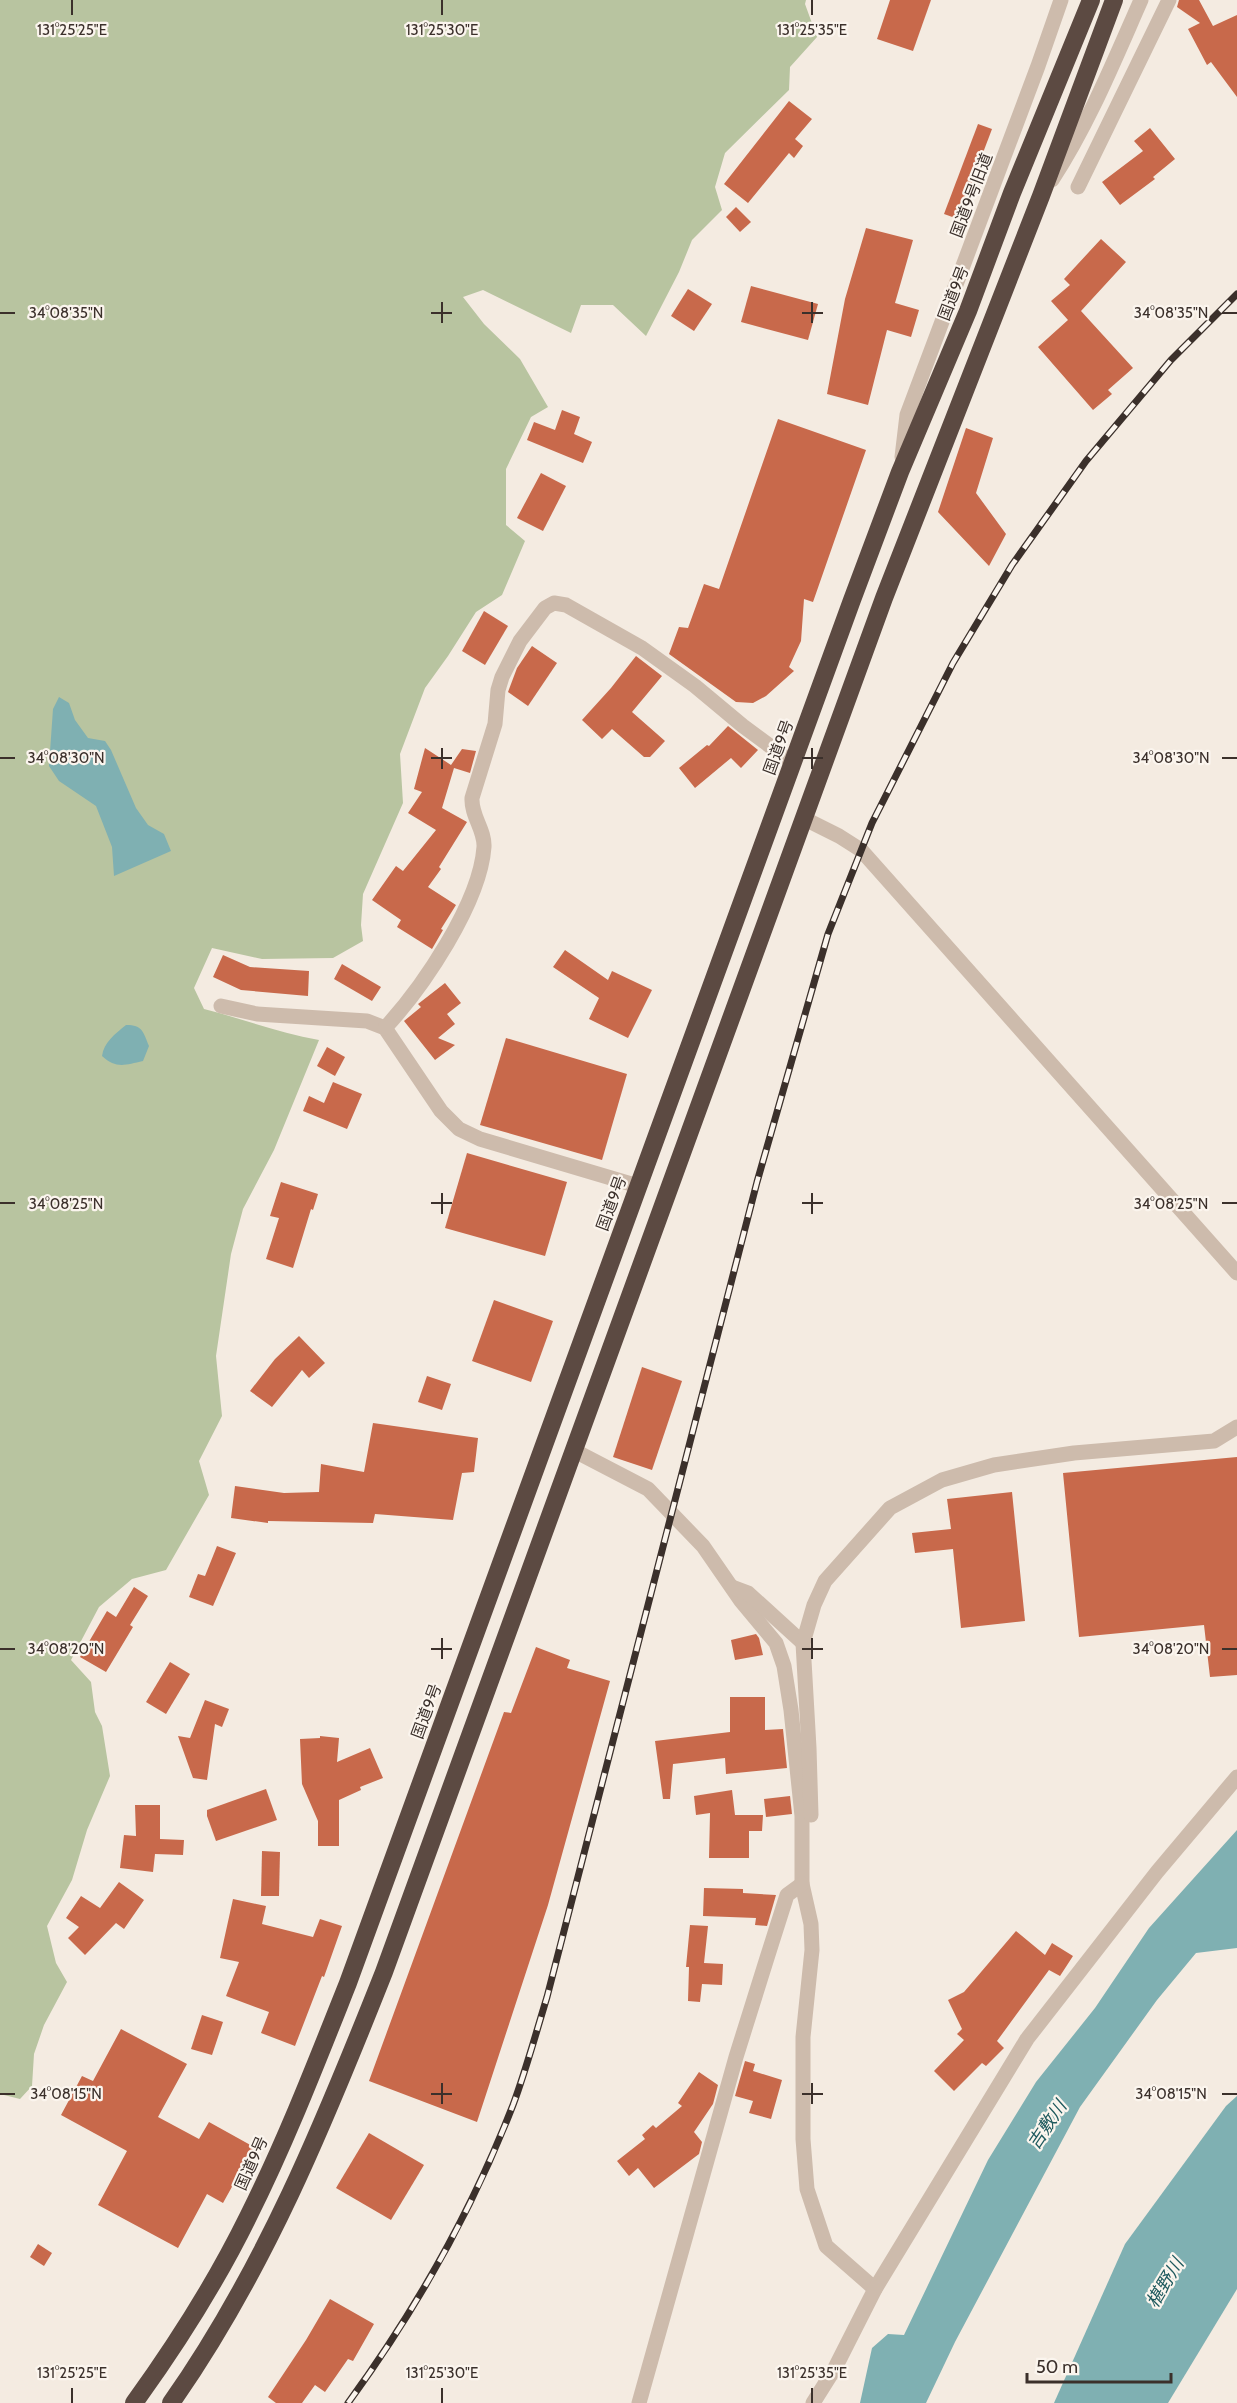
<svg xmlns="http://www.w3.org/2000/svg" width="1237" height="2403" font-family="Cabin,'Noto Sans JP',sans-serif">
<rect width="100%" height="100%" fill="#f4ebe1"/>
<path fill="#b8c4a0" d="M0 0H806L805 4 817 37 790 67 789 90 725 153 715 187 722 210 692 240 679 272 646 336 613 305H581L571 333 483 290 463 297 484 324 520 359 548 407 531 417 506 469V525L525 541 502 595 476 612 448 656 425 688 400 754 403 803 363 894 361 925 363 941 333 958 262 959 212 948 194 988 204 1009C243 1019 280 1033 319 1040L274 1150 243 1209 231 1254 216 1356 222 1416 199 1461 209 1495 166 1570 132 1579 99 1607 71 1660 91 1682 95 1712 102 1726 110 1776 87 1830 72 1880 47 1926 56 1963 67 1982 44 2025 34 2054 32 2086 20 2099 0 2094Z"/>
<g fill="#7fb0b2">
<polygon points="59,697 69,703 75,720 88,738 105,741 111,750 136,808 148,825 164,834 171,851 114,876 112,847 96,806 59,781 49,766 53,709"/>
<path d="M126 1025C143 1025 143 1032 149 1046L143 1061C125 1065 116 1069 102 1056 104 1042 115 1034 126 1025Z"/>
<polygon points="1237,1830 1237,1948 1196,1953 1157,2000 1080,2107 955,2342 926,2403 860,2403 872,2348 888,2334 904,2335 988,2160 1036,2082 1095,2008 1149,1928"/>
<polygon points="1237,2096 1237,2289 1168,2403 1054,2403 1125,2244 1226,2106"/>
</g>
<g fill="#c8694b">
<polygon points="890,0 931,0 913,51 877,39"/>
<polygon points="1179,0 1199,0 1213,26 1237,15 1237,97 1211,62 1207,65 1188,29 1200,23 1177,7"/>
<polygon points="789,101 812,119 795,139 803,146 794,158 789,153 748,203 724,184"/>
<polygon points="978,124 992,129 958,219 944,214"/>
<polygon points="1150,128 1175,159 1153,177 1155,179 1120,205 1102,182 1143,151 1134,141"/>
<polygon points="736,207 751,222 740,232 726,217"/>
<polygon points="866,228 913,240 895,303 919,310 911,337 887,330 868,405 827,394 845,299"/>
<polygon points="1101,239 1126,262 1081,311 1133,368 1108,390 1112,394 1093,410 1038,347 1068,320 1051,301 1070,285 1064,279"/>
<polygon points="751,286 818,304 808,340 741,322"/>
<polygon points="688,289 712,304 694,331 671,316"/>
<polygon points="562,410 580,417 574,434 592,442 583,463 527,440 534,422 555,430"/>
<polygon points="778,419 866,450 813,602 804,599 801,641 789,667 794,671 766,696 753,703 736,702 669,654 679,627 688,628 704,584 719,589"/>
<polygon points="966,428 993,438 976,493 1006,534 989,566 938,512"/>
<polygon points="541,473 566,486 543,531 517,518"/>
<polygon points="484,611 508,626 485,665 462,651"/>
<polygon points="532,646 557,663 528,706 508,692 517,668"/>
<polygon points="636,656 662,676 632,712 665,741 650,757 644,757 612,729 602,739 582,720 611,688"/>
<polygon points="728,726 758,750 741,768 731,758 695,788 679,768 707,745 709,746"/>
<polygon points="425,748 451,765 462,749 476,751 470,773 454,768 442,808 467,822 439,867 441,869 428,887 456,905 441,929 443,930 432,949 397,927 401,920 372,900 396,866 403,871 436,830 408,813 422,792 414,789"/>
<polygon points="565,950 608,980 612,971 652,990 628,1038 589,1019 599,998 553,967"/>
<polygon points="223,955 250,967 309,971 308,996 241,990 213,977"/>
<polygon points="342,964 381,987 372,1001 334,979"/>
<polygon points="445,983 461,1003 447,1014 455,1024 438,1038 455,1045 435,1060 404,1021 421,1007 418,1004"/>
<polygon points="506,1038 627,1074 602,1160 480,1125"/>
<polygon points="327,1047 345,1057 335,1076 317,1066"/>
<polygon points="333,1082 362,1094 347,1129 303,1111 309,1096 324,1103"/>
<polygon points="467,1153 567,1182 545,1256 445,1228"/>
<polygon points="281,1182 318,1194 313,1210 311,1209 293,1268 266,1259 279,1218 270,1216"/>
<polygon points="494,1300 553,1321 531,1382 472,1361"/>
<polygon points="299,1336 325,1363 309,1378 302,1370 272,1407 250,1391 275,1359"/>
<polygon points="642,1367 682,1381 652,1470 613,1457"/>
<polygon points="427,1376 451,1384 442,1410 418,1402"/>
<polygon points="373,1423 478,1438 474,1472 462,1473 453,1520 375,1514 373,1523 268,1521 268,1523 231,1518 235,1486 284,1493 319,1492 321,1464 364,1472"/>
<polygon points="1237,1457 1237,1675 1210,1677 1204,1625 1079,1637 1063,1473"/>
<polygon points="1012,1492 1025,1621 961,1628 953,1549 915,1553 912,1533 951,1529 947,1499"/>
<polygon points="217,1546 236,1553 213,1606 189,1597 198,1574 205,1576"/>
<polygon points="134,1587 148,1596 130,1625 133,1627 106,1672 80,1657 107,1611 116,1617"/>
<polygon points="756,1634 759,1638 763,1655 735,1660 731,1640"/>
<polygon points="536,1647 570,1660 567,1668 610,1681 548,1905 477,2122 369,2081 504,1712 511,1713"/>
<polygon points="170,1662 190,1674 166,1714 146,1702"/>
<polygon points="730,1697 765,1697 765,1730 783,1729 787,1768 726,1774 725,1758 673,1764 670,1799 663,1799 655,1741 730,1732"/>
<polygon points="205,1700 229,1709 222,1727 215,1724 207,1780 193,1778 178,1736 190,1738"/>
<polygon points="320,1736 339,1738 337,1762 370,1748 383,1778 360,1787 361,1790 339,1800 339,1846 318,1846 318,1821 302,1784 300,1739 320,1738"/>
<polygon points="266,1789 277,1820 216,1841 207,1816 207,1810"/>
<polygon points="732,1790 735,1815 763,1815 762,1831 749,1831 749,1858 709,1858 710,1813 696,1815 694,1796"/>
<polygon points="790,1796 792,1814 766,1817 764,1799"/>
<polygon points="135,1805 160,1805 160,1839 184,1840 183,1855 155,1854 153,1872 120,1868 124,1835 136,1836"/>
<polygon points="262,1851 280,1852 279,1896 261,1896"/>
<polygon points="119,1882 144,1900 124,1929 116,1923 85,1955 68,1938 79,1927 66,1918 81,1896 100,1908"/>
<polygon points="704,1888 743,1889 743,1893 776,1895 767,1926 755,1925 756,1918 703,1916"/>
<polygon points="233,1899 266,1906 262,1924 313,1937 320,1919 342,1926 324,1977 322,1976 295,2046 261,2033 269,2012 226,1996 239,1962 220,1958"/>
<polygon points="690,1925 708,1926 704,1963 723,1964 722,1985 702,1984 700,2002 688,2001 689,1967 686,1967"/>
<polygon points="1016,1931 1045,1955 1052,1943 1073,1956 1060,1976 1049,1970 997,2041 1004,2048 986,2066 982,2063 954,2091 934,2071 964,2040 957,2034 962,2029 948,2000 964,1992"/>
<polygon points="202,2015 223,2022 212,2055 191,2049"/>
<polygon points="121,2029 187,2064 158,2117 199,2139 209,2122 254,2147 223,2203 207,2194 178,2248 98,2205 127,2151 61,2115 82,2076 93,2081"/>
<polygon points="745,2061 755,2064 753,2071 782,2080 771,2119 749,2113 753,2101 735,2096"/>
<polygon points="699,2072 718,2085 713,2104 694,2132 702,2142 699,2154 654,2188 638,2168 629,2176 617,2161 645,2139 642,2135 653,2125 656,2128 682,2106 678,2103"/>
<polygon points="369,2133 424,2165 391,2220 336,2188"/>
<polygon points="38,2244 52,2253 44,2266 30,2257"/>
<polygon points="330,2299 374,2324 353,2361 348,2359 325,2392 315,2385 302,2403 276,2403 268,2397 306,2340"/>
</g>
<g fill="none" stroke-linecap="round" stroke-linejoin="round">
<g stroke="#cdbbac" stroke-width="15">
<path d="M1052 180C1089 123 1114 61 1141 0"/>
<polyline points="1078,187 1169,0"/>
<polyline points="902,457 907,415 1038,66 1061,0"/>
<polyline points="803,818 839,836 861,850 1237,1273"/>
<polyline points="221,1006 257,1014 367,1021 385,1028 441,1111 459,1129 480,1139 638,1186"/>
<path d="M385 1028C423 987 480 903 484 847 485 830 471 816 472 798L495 724 498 690 502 677 520 641 545 608 554 603 566 605 642 648 695 686 743 726 793 763"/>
<polyline points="573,1450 648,1489 703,1546 741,1601 776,1643 784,1666 791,1710 802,1816 802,1884 811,1924 812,1950 803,2037 803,2139 807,2189 826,2246 875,2289"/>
<polyline points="732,1587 748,1593 803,1643"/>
<polyline points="811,1815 809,1748 803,1643 814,1605 825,1581 890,1508 942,1480 994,1465 1074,1453 1214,1441 1237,1427"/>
<polyline points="639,2403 736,2057 767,1958 787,1895 802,1884"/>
<polyline points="813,2403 835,2368 875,2289 1027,2039 1157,1872 1237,1777"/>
</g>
<g stroke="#5c4a42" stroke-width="18">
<path d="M134 2403C176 2345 216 2282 248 2217 286 2141 317 2061 348 1983L852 600 900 472 968 311 1012 193 1091 0"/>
<path d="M171 2403C264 2271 325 2121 384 1972L884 598 1041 196 1114 0"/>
</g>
<g stroke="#3b302b" stroke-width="7">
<path id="rail" d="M348 2403C416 2310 471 2213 513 2105 526 2070 536 2033 547 1997L757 1182 828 934 872 823 953 663 1012 565 1086 461 1171 360 1237 294"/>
</g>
<use href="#rail" stroke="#fbf5ee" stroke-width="4.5" stroke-dasharray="14" stroke-linecap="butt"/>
</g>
<path fill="none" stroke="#3b302b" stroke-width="2" d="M72 0V15M442 0V15M812 0V15M442 302V323M812 302V323M0 313H15M431 313H452M802 313H823M1222 313H1237M442 748V769M812 748V769M0 758H15M431 758H452M802 758H823M1222 758H1237M442 1193V1214M812 1193V1214M0 1203H15M431 1203H452M802 1203H823M1222 1203H1237M442 1638V1659M812 1638V1659M0 1649H15M431 1649H452M802 1649H823M1222 1649H1237M442 2083V2104M812 2083V2104M0 2094H15M431 2094H452M802 2094H823M1222 2094H1237M72 2388V2403M442 2388V2403M812 2388V2403"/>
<g text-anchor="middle" stroke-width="4.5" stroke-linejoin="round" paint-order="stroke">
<g font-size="16" fill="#3b302b" stroke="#fbf5ee">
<text transform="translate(971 195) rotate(-69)" y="6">国道9号旧道</text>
<text transform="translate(953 293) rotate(-69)" y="6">国道9号</text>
<text transform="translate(778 747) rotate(-70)" y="6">国道9号</text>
<text transform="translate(611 1203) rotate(-70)" y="6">国道9号</text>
<text transform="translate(426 1711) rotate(-70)" y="6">国道9号</text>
<text transform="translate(251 2163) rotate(-66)" y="6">国道9号</text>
</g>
<g font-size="18" font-style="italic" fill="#1f5a5e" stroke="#fbf5ee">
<text transform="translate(1047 2125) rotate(-56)" y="6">吉敷川</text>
<text transform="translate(1165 2283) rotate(-59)" y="6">椹野川</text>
</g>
</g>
<g font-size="15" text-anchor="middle" fill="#3b302b" stroke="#fbf5ee" stroke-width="4.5" stroke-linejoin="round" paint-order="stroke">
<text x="72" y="35">131°25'25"E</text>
<text x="442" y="35">131°25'30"E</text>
<text x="812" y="35">131°25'35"E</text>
<text x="66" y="318">34°08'35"N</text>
<text x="1171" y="318">34°08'35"N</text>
<text x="66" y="763">34°08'30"N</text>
<text x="1171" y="763">34°08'30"N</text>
<text x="66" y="1209">34°08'25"N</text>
<text x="1171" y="1209">34°08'25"N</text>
<text x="66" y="1654">34°08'20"N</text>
<text x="1171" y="1654">34°08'20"N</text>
<text x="66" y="2099">34°08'15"N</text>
<text x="1171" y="2099">34°08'15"N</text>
<text x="72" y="2378">131°25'25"E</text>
<text x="442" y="2378">131°25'30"E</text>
<text x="812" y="2378">131°25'35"E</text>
</g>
<path d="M1027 2373v9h144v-9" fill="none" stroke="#3b302b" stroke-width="3"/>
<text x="1036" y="2373" font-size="18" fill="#3b302b" stroke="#fbf5ee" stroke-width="4.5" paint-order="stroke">50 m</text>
</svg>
